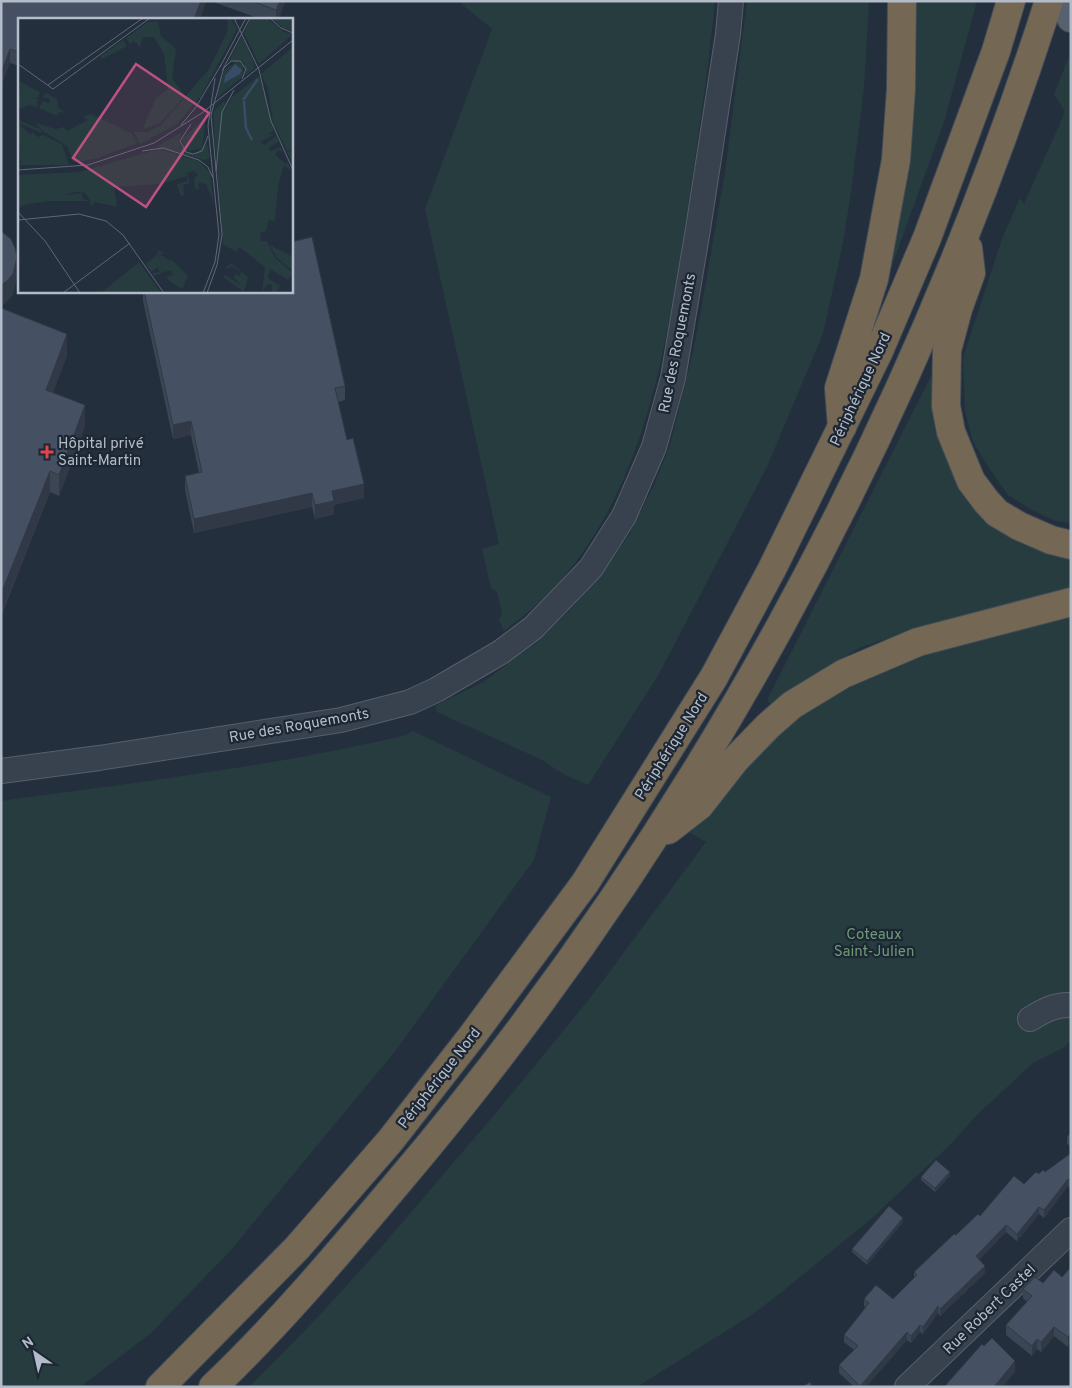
<svg xmlns="http://www.w3.org/2000/svg" width="1072" height="1388" font-family="Overpass,sans-serif">
<rect width="100%" height="100%" fill="#242f3e"/>
<g fill="#263c3f">
<path d="M458 1H715C708 76 696 151 685 226 666 348 646 480 563 578 546 598 525 615 504 631L499 620 502 613 497 592 491 588 482 549 499 544 425 209 492 29Z"/>
<polygon points="747,1 869,1 864,88 851,192 843,243 823,334 766,469 659,674 588,785 563,774 542,760 437,712 435,706 483,682 535,644 569,611 603,572 630,533 654,485 670,445 692,356 703,299 725,172"/>
<path d="M916 1H977L944 122 889 274C903 185 922 92 916 1Z"/>
<polygon points="1069,57 1071,60 1071,523 1055,521 1032,510 1008,495 989,468 973,442 965,411 963,357 1003,236 1020,198 1024,204 1065,112 1054,94"/>
<polygon points="931,376 935,394 977,508 1005,535 1031,546 1071,556 1071,587 915,630 861,647 783,694 771,704 767,700"/>
<path d="M1071 614V1040L1065 1047 1033 1063 976 1116 951 1144 871 1219 783 1291 753 1314 637 1387H249L316 1319 378 1251 500 1108 587 1002 706 842 690 833C717 800 743 764 775 736 859 665 967 640 1071 614Z"/>
<path d="M413 731 551 797 534 860 396 1050 230 1251 151 1333 80 1387H1V801C136 782 273 767 406 735Z"/>
</g>
<g fill="none" stroke-linecap="round" stroke-linejoin="round">
<g stroke="#565f6c" stroke-width="26">
<g id="minor">
<polyline points="1,771 99,758 341,720 410,702 436,690 501,652 533,628 565,595 591,568 624,516 654,447 673,378 698,229 728,34 731,1"/>
<path d="M1030 1019C1043 1011 1055 1004 1071 1005"/>
<polyline points="907,1387 1071,1230"/>
</g>
</g>
<g stroke="#414a57" stroke-width="30">
<polyline id="major" points="1062,1 1071,18"/>
</g>
<g stroke="#434c59" stroke-width="30">
<g id="highway">
<polyline points="968,248 971,273 958,309 947,350 946,406 951,432 971,481 986,501 997,513 1019,526 1051,540 1071,545"/>
<polyline points="842,427 839,388 874,279 896,160 901,89 902,1"/>
<polyline points="668,830 699,806 735,760 768,726 792,705 843,674 918,642 1071,602"/>
<polyline points="160,1387 297,1248 390,1141 472,1036 585,883 714,677 772,569 879,351 927,238 996,51 1011,1"/>
<path d="M213 1387C278 1325 337 1255 395 1186 690 839 910 434 1049 1"/>
</g>
</g>
<use href="#minor" stroke="#38414e" stroke-width="24"/>
<use href="#major" stroke="#56606e" stroke-width="28"/>
<use href="#highway" stroke="#746855" stroke-width="28"/>
</g>
<g fill="#3b4654">
<polygon points="1,1 206,1 200,19 19,19 19,66 10,63"/>
<polygon points="211,1 285,1 279,19 260,19"/>
<polygon points="143,291 291,291 345,386 345,400 338,402 347,440 364,498 334,505 334,514 315,519 312,507 194,533 185,490 185,476 199,473 191,435 173,439 143,301"/>
<polygon points="1,308 67,355 53,392 85,426 59,496 50,492 2,614"/>
<polygon points="1071,1133 1071,1146 1067,1144 1067,1137"/>
<polygon points="1071,1153 1071,1190 1068,1186 1044,1218 1039,1214 1017,1241 1006,1232 979,1260 985,1273 940,1316 938,1313 923,1334 920,1332 911,1343 907,1340 866,1387 854,1387 839,1373 839,1365 854,1350 844,1342 844,1335 866,1308 864,1306 864,1299 893,1299 914,1278 914,1272 980,1216 1039,1174 1045,1172"/>
<polygon points="950,1176 935,1192 921,1180 921,1177"/>
<polygon points="903,1222 867,1265 852,1252 852,1249"/>
<polygon points="1071,1267 1068,1347 1054,1336 1041,1352 1037,1349 1032,1356 1006,1335 1006,1325 1027,1302 1023,1298 1023,1289 1043,1283 1062,1277"/>
</g>
<g fill="#303945">
<polygon points="201,1 206,1 200,19 194,19"/>
<polygon points="280,1 285,1 279,19 276,19 276,10"/>
<polygon points="10,49 10,63 1,87 1,73"/>
<polygon points="17,257 17,278 13,295 7,302 1,306 1,285"/>
<polygon points="67,334 67,355 46,410 46,390"/>
<polygon points="85,405 85,426 59,496 59,475"/>
<polygon points="191,421 191,435 173,439 173,425"/>
<polygon points="50,471 50,492 1,615 1,594"/>
<polygon points="364,484 364,498 334,505 334,514 315,519 315,505 332,491"/>
<polygon points="312,493 312,507 194,533 194,519"/>
<polygon points="950,1172 950,1176 935,1192 935,1188"/>
<polygon points="1068,1179 1068,1186 1044,1218 1044,1210"/>
<polygon points="1039,1207 1039,1214 1017,1241 1017,1234"/>
<polygon points="903,1218 903,1222 867,1265 867,1261"/>
<polygon points="1006,1225 1006,1232 976,1263 976,1256"/>
<polygon points="985,1266 985,1273 940,1316 940,1309"/>
<polygon points="938,1306 938,1313 923,1334 923,1327"/>
<polygon points="920,1325 920,1332 911,1343 911,1336"/>
<polygon points="1054,1327 1054,1336 1041,1352 1041,1342"/>
<polygon points="907,1332 907,1340 866,1387 860,1387"/>
<polygon points="1071,1333 1071,1343 1068,1347 1068,1337"/>
<polygon points="1037,1339 1037,1349 1032,1356 1032,1346"/>
<polygon points="1015,1361 1015,1372 1003,1387 994,1387"/>
</g>
<g fill="#455162" stroke="#303945">
<polygon points="1,1 201,1 194,19 19,19 19,52 10,49 1,73"/>
<polygon points="252,1 280,1 276,10"/>
<polygon points="1,231 11,239 15,248 17,257 13,274 7,281 1,285"/>
<polygon points="312,237 345,386 335,388 347,440 353,438 364,484 332,491 334,501 315,505 312,493 194,519 185,476 202,472 191,421 173,425 144,291 291,291 291,242"/>
<polygon points="1,308 67,334 46,390 85,405 59,475 50,471 1,594"/>
<polygon points="1071,1133 1071,1139 1067,1137"/>
<polygon points="1071,1153 1071,1182 1068,1179 1044,1210 1039,1207 1017,1234 1006,1225 976,1256 985,1266 940,1309 938,1306 923,1327 920,1325 911,1336 907,1332 860,1386 839,1365 858,1346 844,1335 869,1303 864,1299 876,1285 893,1299 917,1275 914,1272 954,1234 956,1235 978,1214 980,1216 1014,1176 1024,1184 1036,1172 1039,1174 1043,1170 1045,1172"/>
<polygon points="936,1160 950,1172 935,1188 921,1177"/>
<polygon points="889,1206 903,1218 867,1261 852,1249"/>
<polygon points="1071,1267 1071,1333 1068,1337 1054,1327 1041,1342 1037,1339 1032,1346 1006,1325 1032,1296 1023,1289 1035,1277 1043,1283 1054,1270 1062,1277"/>
<polygon points="992,1338 1015,1361 994,1387 944,1387 982,1344 984,1346"/>
<polygon points="810,1382 812,1387 802,1387"/>
</g>
<path fill="#e0444e" stroke="#1d2633" stroke-width="2" d="M44.5 444.5h5v5h5v5h-5v5h-5v-5h-5v-5h5z"/>
<g text-anchor="middle" stroke-width="4.5" stroke-linejoin="round" paint-order="stroke">
<g font-size="15" fill="#b4bcc9" stroke="#1d2633">
<text transform="translate(677 343) rotate(-79)" y="5">Rue des Roquemonts</text>
<text transform="translate(860 389) rotate(-65)" y="5">Périphérique Nord</text>
<text transform="translate(299 725) rotate(-10)" y="5">Rue des Roquemonts</text>
<text transform="translate(671 746) rotate(-58)" y="5">Périphérique Nord</text>
<text transform="translate(439 1078) rotate(-52)" y="5">Périphérique Nord</text>
<text transform="translate(989 1309) rotate(-44)" y="5">Rue Robert Castel</text>
</g>
<g font-size="15" fill="#b4bcc9" stroke="#1d2633" text-anchor="start">
<text x="58" y="448">Hôpital privé<tspan x="58" dy="17">Saint-Martin</tspan></text>
</g>
<g font-size="15" fill="#6b9a76" stroke="#1d2633">
<text x="874" y="939">Coteaux<tspan x="874" dy="17">Saint-Julien</tspan></text>
</g>
</g>
<g transform="translate(18 18)">
<rect width="275" height="275" fill="#242f3e"/>
<path d="M209 0H213L219 11 183 78 159 106 122 126 116 114H129L143 107 191 51 210 12ZM233 0H249L266 14 275 16 241 46 226 15ZM254 0H275V13L265 10ZM140 3 143 18 158 31 154 60 167 78 142 105 124 112 138 80 150 71 146 36 136 19H125L122 29 116 23 112 26 108 20 130 4ZM224 18 238 49 234 42 237 50 228 57 226 45 211 43ZM105 22 109 28 84 41 83 38ZM275 29V142L273 143 269 134 274 133H269L255 104 250 71 243 56ZM219 44 226 48 224 59 196 82 207 51ZM241 58 256 113 250 116 256 117 242 124 246 127 258 118 261 124 250 130 253 133 263 129 265 134 260 132 257 137 268 146 269 143 274 154 266 147 260 168 257 203 251 202 248 213 242 214 243 223H249L257 240 275 255 270 262 252 251 250 260 262 268 258 275H254V266L249 267 244 275 247 249 221 229 218 234 205 226 199 150 203 100 213 80ZM0 63 22 74 20 80 10 78 20 81 19 89 11 87 1 91 0 66 5 76ZM28 75 39 81 40 89 48 95 41 94 39 98 21 90 25 83 31 85 32 81 24 79ZM206 83 207 84 198 142 195 94ZM73 96 113 115 119 125 77 141 55 144 49 128 26 114 17 105 38 111 46 109 49 113 70 102 65 99ZM188 99 184 130 171 133 166 130 164 121ZM0 102 22 111 24 115 0 105 13 117 14 114 20 119 25 117 44 126 51 147H0L3 145 0 126 6 129 0 125ZM164 114 161 125 167 134 176 137 189 125 192 140 187 142 138 129ZM141 131 181 143 192 155 196 186 188 166 180 165 181 171H177L176 161 180 157 176 153 169 155 172 165 165 167 166 178 162 177 159 166 170 163 169 158 143 166 96 169 99 189 77 184 73 189 72 182 67 175 59 174 47 177 64 175V180L71 183H30L6 187 0 191V157L61 154ZM252 227 275 239V253L258 239ZM139 232 147 235 142 236 152 243 153 241 170 258 164 271 150 262 148 258 155 257 153 252 146 254ZM139 234 146 254 136 258 134 255 142 254 140 249 133 254 128 246 139 237ZM121 244 143 275H83ZM213 245 230 259 226 274 205 259 207 257 223 267 215 259 218 256 221 258 223 254 213 248 211 251 208 250Z" fill="#263c3f"/>
<path d="M217 46 224 52 222 56 206 65 207 58Z" fill="#394c67"/>
<path fill="none" stroke="#394c67" stroke-width="2.5" d="M225 82 240 61M226 83 228 110 234 122"/>
<path fill="none" stroke="#5e6776" stroke-width="1" d="M216 0 241 52 253 103 275 152M252 0 263 10 275 15M0 46 35 71M202 49 228 0M204 52 213 43H222L228 51 224 61M30 67 125 0M35 71 132 0M173 106 162 123 168 134 175 136 184 133 190 118M163 107 178 89 203 47M124 133 145 130 181 142 190 149 195 160M0 152 70 147 136 125 184 95 275 22M198 153 204 94 216 72M0 194 27 223 62 275M0 202 61 196 88 203 105 217 146 275M45 275 112 225M185 275 197 244 201 217 190 108 197 60M189 275 199 247 204 217 193 97 206 49 232 0"/>
<path fill="#bd5182" fill-opacity="0.15" stroke="#bd5182" stroke-width="2.5" d="M118 46 191 95 128 189 55 140Z"/>
<rect width="275" height="275" fill="none" stroke="#b4bcc9" stroke-width="2.5"/>
</g>
<rect width="1072" height="1388" fill="none" stroke="#b4bcc9" stroke-width="5"/>
<g transform="translate(35 1353) rotate(326)" stroke="#1d2633" stroke-width="4" paint-order="stroke">
<path d="M0-4L9 19L0 12L-9 19Z" fill="#b4bcc9"/>
<text y="-8" font-size="14" font-weight="bold" text-anchor="middle" fill="#b4bcc9">N</text>
</g>
</svg>
